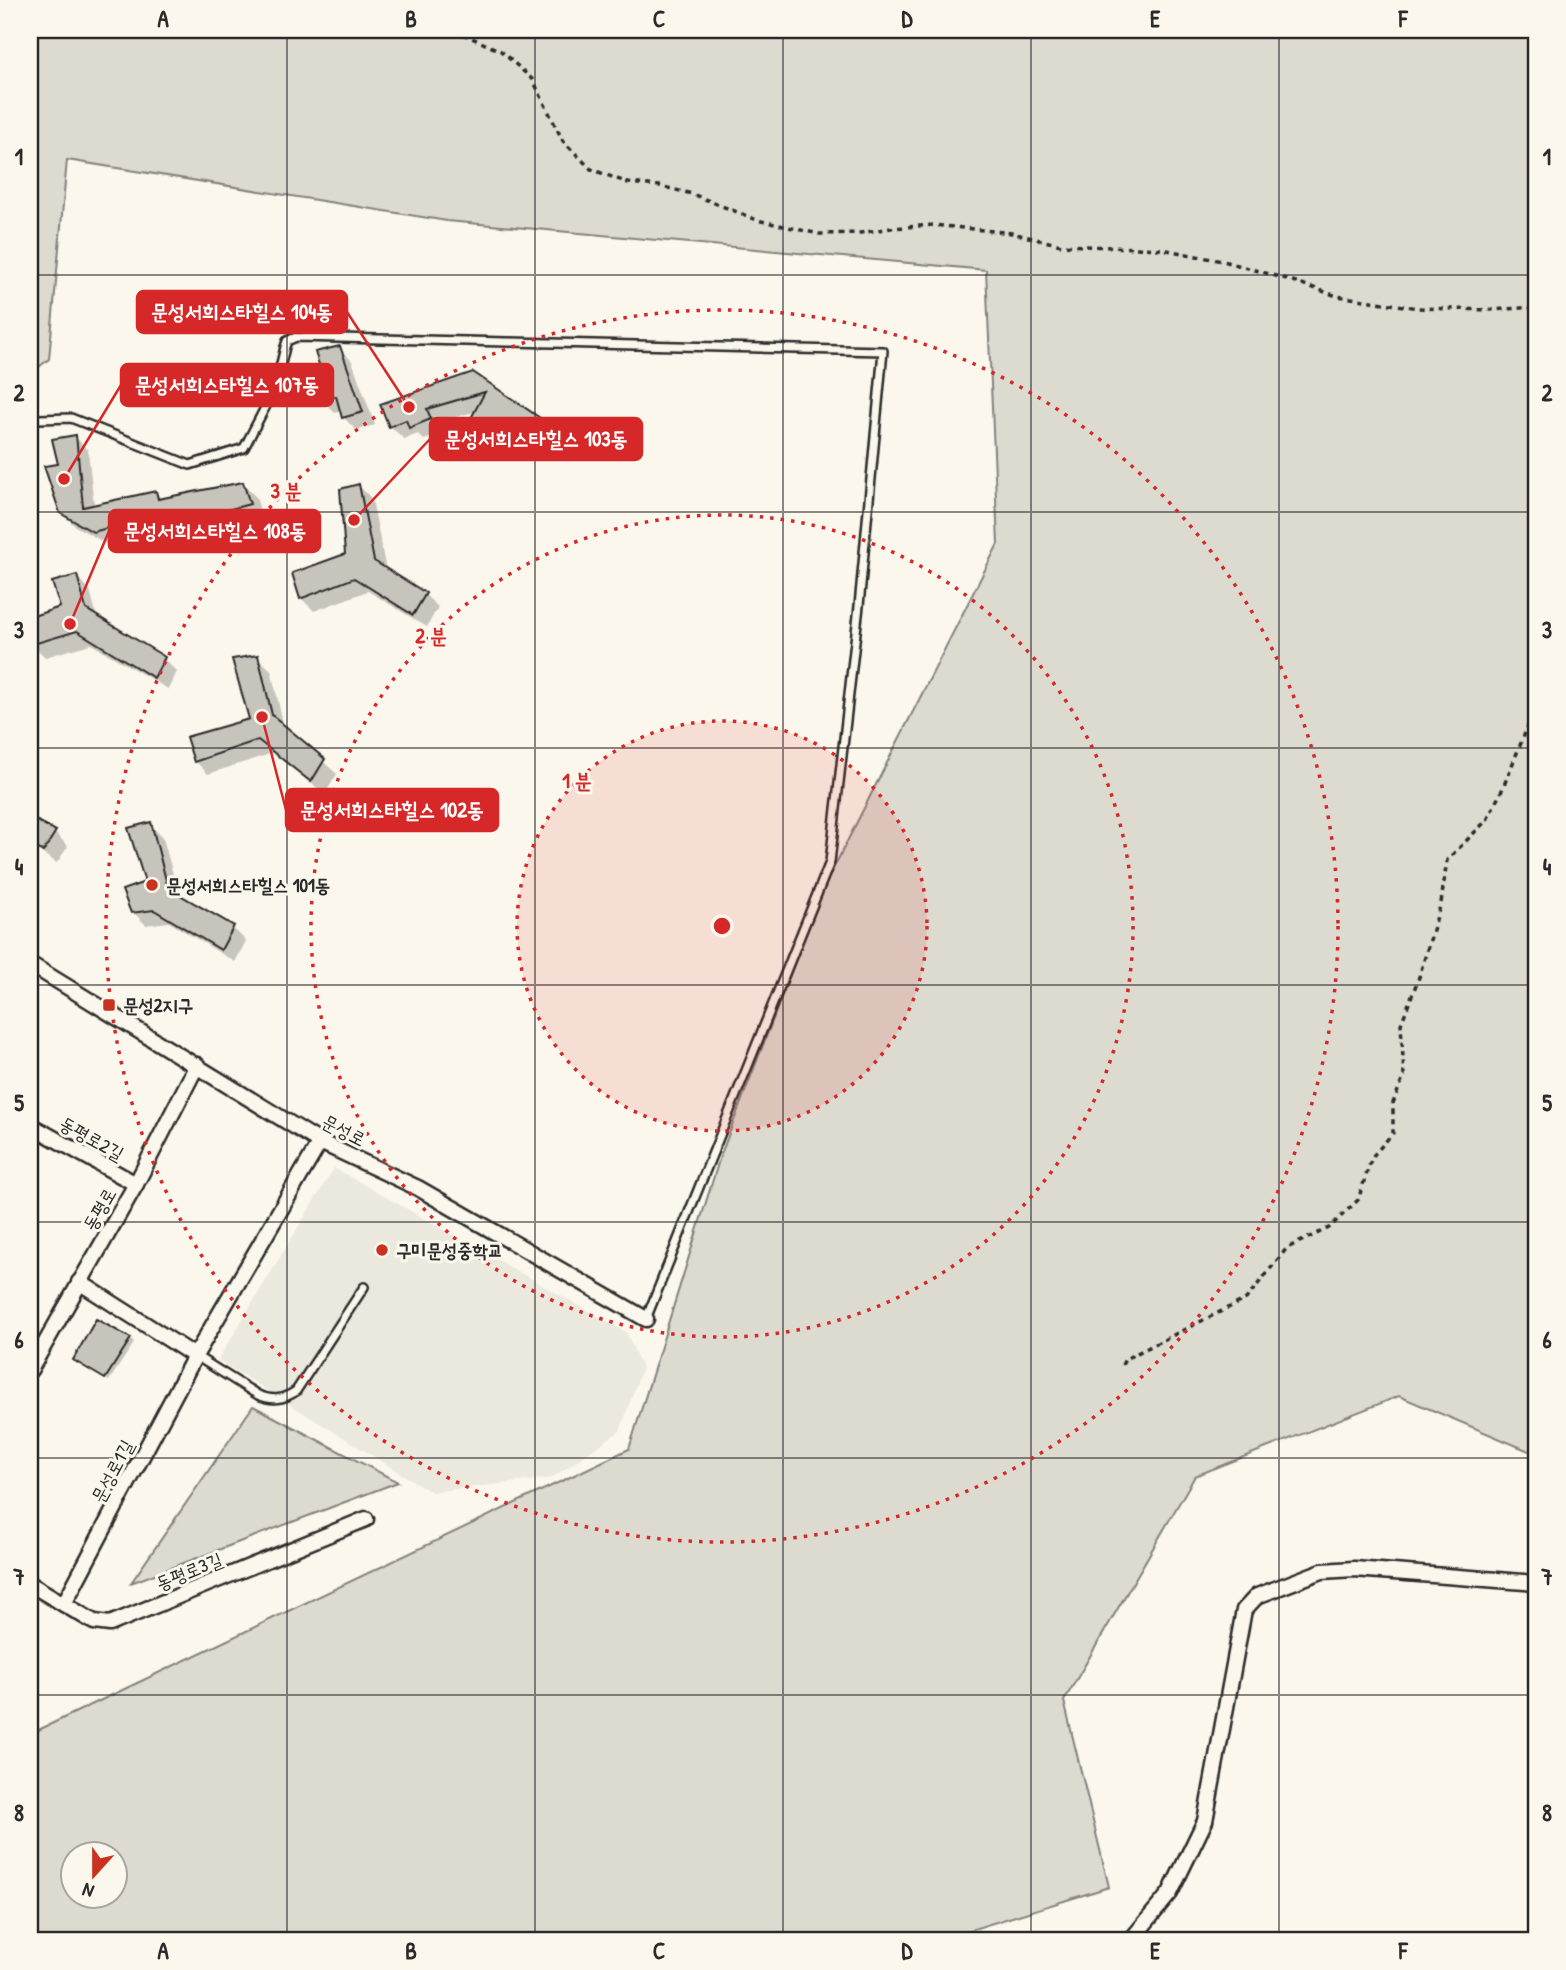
<svg xmlns="http://www.w3.org/2000/svg" width="1566" height="1970" font-family="'Patrick Hand','Poor Story',sans-serif">
<rect width="100%" height="100%" fill="#fbf7ec"/>
<filter id="ink" filterUnits="userSpaceOnUse"><feTurbulence type="fractalNoise" baseFrequency=".0143" numOctaves="2"/><feDisplacementMap in="SourceGraphic" scale="14" xChannelSelector="R" yChannelSelector="G"/><feConvolveMatrix kernelMatrix="1 2 1 2 8 2 1 2 1" color-interpolation-filters="sRGB"/></filter>
<g filter="url(#ink)">
<polygon fill="#ebe8de" points="334,1168 626,1332 642,1368 620,1431 552,1478 431,1492 218,1360"/>
<g fill="#dddad0" stroke="#84827e" stroke-width="2" fill-rule="evenodd">
<path d="M30 30H1536V1454L1399 1396 1195 1476 1064 1701 1109 1887 938 1940H30V1734L629 1449 720 1157 823 889 998 544 986 270 447 221 67 160 49 359 30 374ZM74 1854H116V1896H74Z"/>
<polygon points="253,1406 398,1482 131,1583"/>
</g>
<g fill="#0003">
<polygon points="339,348 352,361 375,425 356,430 343,417 342,411 335,413 322,400"/>
<polygon points="473,374 539,420 552,433 541,450 516,435 509,447 486,432 472,419 477,411 439,422 443,433 424,440 418,434 404,439 390,426"/>
<polygon points="75,437 88,450 94,506 156,493 163,500 243,484 256,497 262,517 192,535 181,524 107,544 75,526 61,512 60,466"/>
<polygon points="359,486 372,499 386,570 424,594 438,607 427,627 368,591 314,611 301,598 347,555"/>
<polygon points="30,570 34,591 30,592"/>
<polygon points="77,577 90,590 97,618 164,659 177,672 168,689 91,644 45,657 32,644 30,619 63,608"/>
<polygon points="257,657 271,670 284,727 337,774 325,794 273,753 208,774 195,761 252,721"/>
<polygon points="30,819 55,833 68,846 57,863 31,846 30,848"/>
<polygon points="150,824 163,838 179,896 233,928 246,941 235,962 169,922 146,925 133,912 148,883"/>
<polygon points="130,1339 134,1343 109,1381 75,1360"/>
</g>
<g fill="#c7c4bc" stroke="#2b2b2b" stroke-width="2">
<polygon points="340,346 363,412 342,418 336,396 320,401 314,380 323,377 315,352"/>
<polygon points="473,372 540,418 527,439 502,423 495,435 470,420 485,392 427,409 431,419 409,428 406,420 389,427 380,404"/>
<polygon points="76,435 83,507 156,491 158,499 243,482 250,504 177,523 174,510 93,532 60,513 44,466 58,464 52,439"/>
<polygon points="359,484 374,561 426,593 413,615 354,578 300,599 292,573 345,554 340,489"/>
<polygon points="77,575 86,609 165,657 154,678 77,631 30,645 30,617 60,607 52,582"/>
<polygon points="258,655 272,715 325,759 311,782 258,740 194,762 186,737 249,719 232,659"/>
<polygon points="30,817 56,831 43,852 30,843"/>
<polygon points="151,822 168,888 234,926 221,950 154,910 131,913 122,890 145,882 128,828"/>
<polygon points="96,1319 131,1338 105,1379 73,1360"/>
</g>
<g fill="none" stroke-linecap="round" stroke-linejoin="round">
<g stroke="#2b2b2b" stroke-width="12">
<g id="lane">
<polyline points="30,422 39,419 71,418 190,465 244,448 268,402 278,376 285,347 287,341 296,337 883,351 859,606 830,862 646,1319"/>
<path d="M196 1356 258 1395C272 1401 283 1400 296 1391L364 1287"/>
</g>
</g>
<g stroke="#2b2b2b" stroke-width="19">
<g id="street">
<polyline points="30,964 320,1142 418,1188 646,1319"/>
<polyline points="30,1125 136,1184"/>
<polyline points="79,1282 195,1356"/>
<polyline points="30,1370 136,1184 197,1065"/>
<polyline points="30,1584 94,1622 110,1624 366,1519"/>
<polyline points="64,1604 195,1356 320,1142"/>
<polyline points="1131,1940 1170,1893 1205,1821 1244,1610 1257,1596 1322,1571 1354,1569 1536,1583"/>
</g>
</g>
<g stroke="#2b2b2b" stroke-width="3.5" stroke-dasharray="5 5" stroke-linecap="butt">
<polyline points="150,30 264,30"/>
<polyline points="454,30 501,51 533,80 563,141 591,169 628,183 660,186 692,194 757,220 819,234 860,233 891,228 934,225 1012,233 1061,245 1162,249 1227,262 1290,280 1337,296 1418,308 1490,310 1536,307"/>
<polyline points="1122,1365 1125,1359 1246,1299 1287,1248 1329,1228 1358,1200 1372,1157 1393,1133 1393,1103 1404,1076 1401,1024 1419,977 1441,903 1447,860 1487,820 1502,790 1536,706"/>
</g>
<use href="#lane" stroke="#fbf7ec" stroke-width="7"/>
<use href="#street" stroke="#fbf7ec" stroke-width="14"/>
</g>
</g>
<path fill="none" stroke="#2b2b2b" stroke-width="2" stroke-opacity="0.55" d="M287 30V1940M535 30V1940M783 30V1940M1031 30V1940M1279 30V1940M30 275H1536M30 512H1536M30 748H1536M30 985H1536M30 1222H1536M30 1458H1536M30 1695H1536"/>
<circle cx="722" cy="926" r="205" fill="#d62828" fill-opacity=".12"/>
<g fill="none" stroke="#d62828" stroke-width="3.5" stroke-dasharray="3.5 7">
<circle cx="722" cy="926" r="205"/>
<circle cx="722" cy="926" r="411"/>
<circle cx="722" cy="926" r="616"/>
</g>
<g fill="#c8321e" stroke="#fbf7ec" stroke-width="2.5">
<circle cx="152" cy="885" r="7"/>
<rect x="102" y="998" width="14" height="14" rx="3.5"/>
<circle cx="382" cy="1250" r="7"/>
</g>
<g text-anchor="middle" stroke-width="6" stroke-linejoin="round" paint-order="stroke">
<g font-size="19" font-weight="bold" fill="#2b2b2b" stroke="#fbf7ec" text-anchor="start">
<text x="166" y="892">문성서희스타힐스 101동</text>
<text x="123" y="1012">문성2지구</text>
<text x="396" y="1257">구미문성중학교</text>
</g>
<g font-size="19" fill="#2b2b2b" stroke="#fbf7ec">
<text transform="translate(344 1130) rotate(27)" y="7">문성로</text>
<text transform="translate(92 1138) rotate(29)" y="7">동평로2길</text>
<text transform="translate(99 1209) rotate(-60)" y="7">동평로</text>
<text transform="translate(112 1471) rotate(-62)" y="7">문성로1길</text>
<text transform="translate(189 1571) rotate(-22)" y="7">동평로3길</text>
</g>
</g>
<circle cx="722" cy="926" r="10" fill="#d62828" stroke="#fbf7ec" stroke-width="3.5"/>
<g font-size="21" text-anchor="middle" font-weight="bold" fill="#d62828" stroke="#fbf7ec" stroke-width="6" stroke-linejoin="round" paint-order="stroke">
<text x="286" y="498">3 분</text>
<text x="431" y="643">2 분</text>
<text x="577" y="788">1 분</text>
</g>
<path fill="none" stroke="#d62828" stroke-width="2.5" d="M409 407L347 312M64 479L121 385M354 520L430 439M70 624L109 531M262 717L286 810"/>
<g fill="#d62828" stroke="#fbf7ec" stroke-width="2.5">
<circle cx="409" cy="407" r="7"/>
<circle cx="64" cy="479" r="7"/>
<circle cx="354" cy="520" r="7"/>
<circle cx="70" cy="624" r="7"/>
<circle cx="262" cy="717" r="7"/>
</g>
<g fill="#d62828" stroke="#d62828" stroke-width="2.5">
<rect x="137" y="291" width="210" height="42" rx="7"/>
<rect x="121" y="364" width="212" height="42" rx="7"/>
<rect x="430" y="418" width="212" height="42" rx="7"/>
<rect x="109" y="510" width="211" height="42" rx="7"/>
<rect x="286" y="789" width="212" height="42" rx="7"/>
</g>
<g font-size="21" text-anchor="middle" font-weight="bold" fill="#fff">
<text x="242" y="319">문성서희스타힐스 104동</text>
<text x="227" y="392">문성서희스타힐스 107동</text>
<text x="536" y="446">문성서희스타힐스 103동</text>
<text x="215" y="538">문성서희스타힐스 108동</text>
<text x="392" y="817">문성서희스타힐스 102동</text>
</g>
<rect width="1566" height="1970" fill="none" stroke="#fbf7ec" stroke-width="77"/>
<g transform="translate(94 1875) rotate(201)"><circle r="33" fill="#fbf7ec" stroke="#a8a59f" stroke-width="2"/>
<path d="M0-5L12 26L0 18L-12 26Z" fill="#c8321e"/>
<text y="-10" font-size="19" font-weight="bold" text-anchor="middle" fill="#2b2b2b">N</text>
</g>
<rect x="38" y="38" width="1490" height="1894" fill="none" stroke="#2b2b2b" stroke-width="2.5"/>
<g font-size="23" text-anchor="middle" font-weight="bold" fill="#2b2b2b">
<text x="163" y="27">A</text>
<text x="411" y="27">B</text>
<text x="659" y="27">C</text>
<text x="907" y="27">D</text>
<text x="1155" y="27">E</text>
<text x="1403" y="27">F</text>
<text x="19" y="165">1</text>
<text x="1547" y="165">1</text>
<text x="19" y="401">2</text>
<text x="1547" y="401">2</text>
<text x="19" y="638">3</text>
<text x="1547" y="638">3</text>
<text x="19" y="875">4</text>
<text x="1547" y="875">4</text>
<text x="19" y="1111">5</text>
<text x="1547" y="1111">5</text>
<text x="19" y="1348">6</text>
<text x="1547" y="1348">6</text>
<text x="19" y="1585">7</text>
<text x="1547" y="1585">7</text>
<text x="19" y="1821">8</text>
<text x="1547" y="1821">8</text>
<text x="163" y="1959">A</text>
<text x="411" y="1959">B</text>
<text x="659" y="1959">C</text>
<text x="907" y="1959">D</text>
<text x="1155" y="1959">E</text>
<text x="1403" y="1959">F</text>
</g>
</svg>
